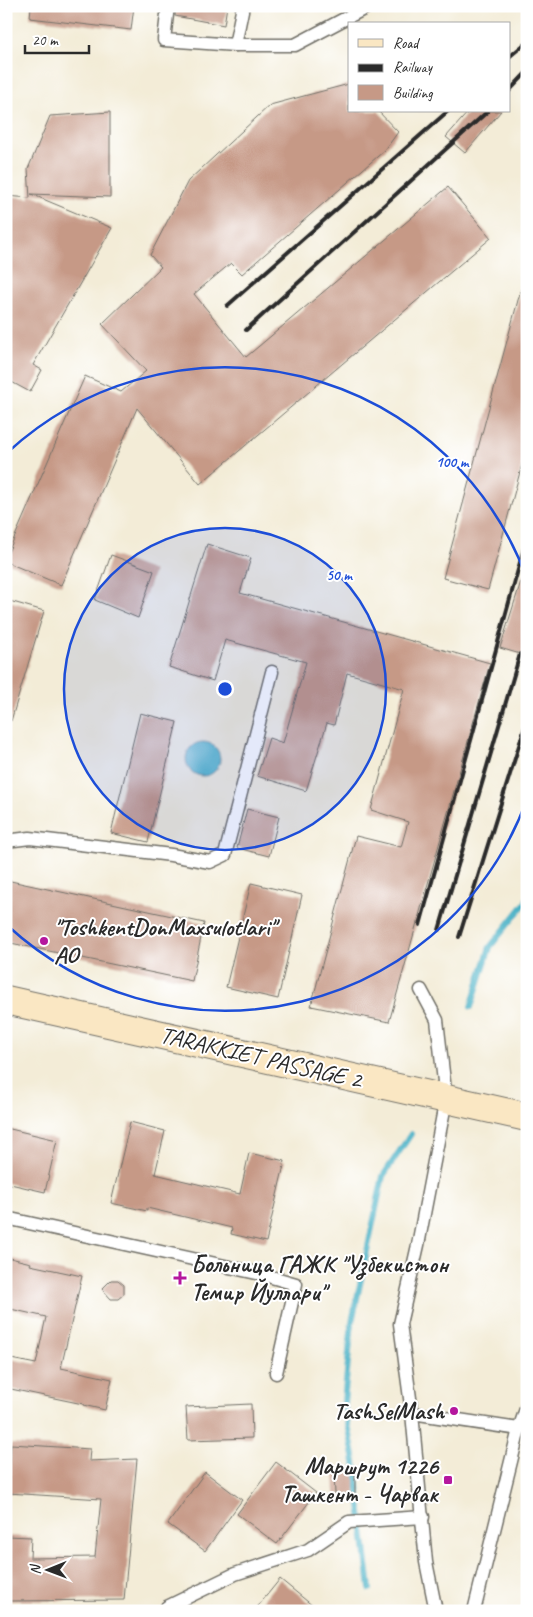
<svg xmlns="http://www.w3.org/2000/svg" width="533" height="1617" font-family="Caveat,sans-serif">
<rect width="100%" height="100%" fill="#fff"/>
<filter id="ink" filterUnits="userSpaceOnUse"><feTurbulence type="fractalNoise" baseFrequency=".02" numOctaves="2"/><feDisplacementMap in="SourceGraphic" scale="10" xChannelSelector="R" yChannelSelector="G"/><feConvolveMatrix kernelMatrix="1 2 1 2 8 2 1 2 1" color-interpolation-filters="sRGB"/></filter>
<filter id="wash" filterUnits="userSpaceOnUse"><feTurbulence type="fractalNoise" baseFrequency=".0096" numOctaves="4" result="noise"/><feDisplacementMap in="SourceGraphic" scale="20" xChannelSelector="R" yChannelSelector="G"/><feGaussianBlur stdDeviation="1.12" result="paint"/><feColorMatrix in="noise" values="0 0 0 0 0 0 0 0 0 0 0 0 0 0 0 0 0 1.4 0 .05"/><feComposite in="paint" operator="in"/></filter>
<g filter="url(#wash)">
<rect width="100%" height="100%" fill="#f3ecd7"/>
<circle fill="#47b0c5" stroke="#396e78" cx="203" cy="759" r="17"/>
<g fill="none" stroke-linecap="round" stroke-linejoin="round">
<g stroke="#47b0c5" stroke-width="6">
<polyline points="471,1007 490,947 526,902 527,899"/>
<polyline points="370,1589 355,1462 344,1402 352,1322 383,1176 411,1134"/>
</g>
</g>
<g id="blocks">
<g fill="#c69986">
<polygon points="31,6 134,6 131,30 30,18"/>
<polygon points="176,6 227,6 224,25 175,16"/>
<polygon points="349,84 349,111 378,111 398,132 385,150 242,274 231,263 194,294 246,357 448,187 491,238 200,484 137,408 61,585 6,562 6,557 85,376 121,392 146,371 102,324 161,267 150,255 188,181 270,105"/>
<polygon points="469,111 501,111 465,153 446,137"/>
<polygon points="110,112 110,197 31,194 112,228 33,365 42,370 30,392 6,379 6,196 30,198 28,169 50,116"/>
<polygon points="521,289 527,290 527,446 488,590 443,578"/>
<polygon points="207,544 251,558 240,593 490,663 389,1022 311,1006 356,836 401,847 408,822 371,810 404,689 347,673 334,725 327,723 306,791 257,776 269,738 283,743 306,662 225,640 213,681 169,667"/>
<polygon points="111,555 154,571 138,618 95,600"/>
<polygon points="523,575 527,576 527,656 500,648"/>
<polygon points="6,600 44,611 11,721 6,720"/>
<polygon points="140,713 177,722 148,842 111,833"/>
<polygon points="247,809 279,817 269,856 237,848"/>
<polygon points="6,880 204,923 192,981 6,942"/>
<polygon points="251,883 302,895 278,999 226,987"/>
<polygon points="130,1122 165,1131 155,1174 240,1194 249,1153 285,1161 266,1242 231,1234 232,1228 147,1208 147,1211 111,1203"/>
<polygon points="6,1128 57,1140 45,1192 6,1183"/>
<polygon points="6,1257 31,1263 30,1265 82,1276 61,1368 112,1379 105,1410 83,1405 83,1404 6,1388 6,1358 36,1364 46,1317 6,1308"/>
<polygon points="111,1280 118,1280 124,1285 124,1294 118,1299 111,1299 102,1289"/>
<polygon points="251,1404 252,1438 188,1440 186,1407"/>
<polygon points="11,1444 90,1449 89,1461 137,1459 124,1600 6,1601 6,1536 31,1537 30,1558 95,1557 101,1499 8,1493"/>
<polygon points="276,1462 316,1493 277,1544 237,1514"/>
<polygon points="355,1471 355,1494 335,1494 334,1472"/>
<polygon points="205,1472 242,1500 205,1551 168,1524"/>
<polygon points="280,1579 319,1611 254,1611"/>
</g>
</g>
</g>
<g filter="url(#ink)">
<use href="#blocks" fill-opacity="0" stroke="#716f67" stroke-width="1"/>
<g fill="none" stroke-linecap="round" stroke-linejoin="round">
<g stroke="#716f67" stroke-width="15">
<g id="service">
<polyline points="168,6 164,40 235,45 243,6"/>
<polyline points="235,45 295,45 369,6"/>
<polyline points="6,841 30,838 171,855 210,862 225,855 272,672"/>
<polyline points="421,990 437,1020 446,1099 418,1245 400,1324 412,1413 519,1429 527,1406"/>
<polyline points="6,1218 261,1274 296,1284 276,1373"/>
<polyline points="412,1413 426,1562 436,1611"/>
<polyline points="167,1607 235,1574 308,1550 349,1522 423,1517"/>
<polyline points="474,1611 519,1429"/>
</g>
</g>
<g stroke="#716f67" stroke-width="30">
<polyline id="secondary" points="6,1000 527,1117"/>
</g>
<use href="#service" stroke="#fff" stroke-width="12"/>
<use href="#secondary" stroke="#fae7c3" stroke-width="28"/>
<g stroke="#2b2b2b" stroke-width="4">
<polyline points="509,57 527,42"/>
<polyline points="509,91 527,72"/>
<polyline points="227,306 448,111"/>
<polyline points="246,330 488,111"/>
<polyline points="420,925 527,537"/>
<polyline points="439,930 520,654"/>
<polyline points="459,937 527,720"/>
</g>
</g>
</g>
<circle cx="225" cy="689" r="161" fill="#1d4ed8" fill-opacity=".12"/>
<g fill="none" stroke="#1d4ed8" stroke-width="2.5">
<circle cx="225" cy="689" r="161"/>
<path d="M527 799A321 321 0 0 1 8 926M8 452A321 321 0 0 1 527 579"/>
</g>
<g fill="#b5179e" stroke="#fff" stroke-width="2">
<circle cx="44" cy="941" r="5"/>
<path d="M177.5 1270.5h5v5h5v5h-5v5h-5v-5h-5v-5h5z"/>
<circle cx="454" cy="1411" r="5"/>
<rect x="443" y="1475" width="10" height="10" rx="2.5"/>
</g>
<g text-anchor="middle" stroke-width="4" stroke-linejoin="round" paint-order="stroke">
<g font-size="24" font-weight="bold" fill="#2b2b2b" stroke="#fff" text-anchor="start">
<text x="54" y="935">"ToshkentDonMaxsulotlari"<tspan x="54" dy="28">AO</tspan></text>
<text x="191" y="1272">Больница ГАЖК "Узбекистон<tspan x="191" dy="28">Темир Йуллари"</tspan></text>
<text x="444" y="1419" text-anchor="end">TashSelМash</text>
<text x="438" y="1474" text-anchor="end">Маршрут 1226<tspan x="438" dy="28">Ташкент - Чарвак</tspan></text>
</g>
<g font-size="24" fill="#2b2b2b" stroke="#fff">
<text transform="translate(261 1057) rotate(13)" y="8">TARAKKIET PASSAGE 2</text>
</g>
</g>
<circle cx="225" cy="689" r="8" fill="#1d4ed8" stroke="#fff" stroke-width="2.5"/>
<g font-size="15" text-anchor="middle" font-weight="bold" fill="#1d4ed8" stroke="#fff" stroke-width="4" stroke-linejoin="round" paint-order="stroke">
<text x="452" y="467">100 m</text>
<text x="339" y="580">50 m</text>
</g>
<rect width="533" height="1617" fill="none" stroke="#fff" stroke-width="25"/>
<rect x="348" y="22" width="162" height="90" fill="#ffffff" stroke="#aaaaaa"/>
<rect x="358" y="39" width="25" height="8" fill="#fae7c3" stroke="#aaaaaa"/>
<text x="393" y="48" font-size="15" fill="#2b2b2b">Road</text>
<rect x="358" y="64" width="25" height="8" fill="#2b2b2b" stroke="#aaaaaa"/>
<text x="393" y="72" font-size="15" fill="#2b2b2b">Railway</text>
<rect x="358" y="85" width="25" height="15" fill="#c69986" stroke="#aaaaaa"/>
<text x="393" y="98" font-size="15" fill="#2b2b2b">Building</text>
<g transform="translate(48 1570) rotate(269)" stroke="#ffffff" stroke-width="4" paint-order="stroke">
<path d="M0-4L9 19L0 12L-9 19Z" fill="#2b2b2b"/>
<text y="-8" font-size="14" font-weight="bold" text-anchor="middle" fill="#2b2b2b">N</text>
</g>
<path d="M25 45v8h64v-8" fill="none" stroke="#2b2b2b" stroke-width="2.5"/>
<text x="32" y="45" font-size="15" fill="#2b2b2b" stroke="#ffffff" stroke-width="4" paint-order="stroke">20 m</text>
</svg>
